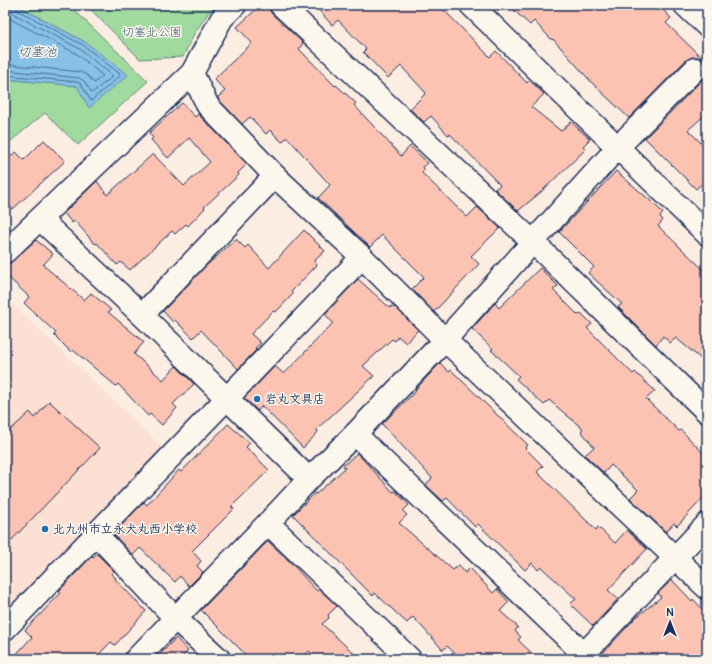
<svg xmlns="http://www.w3.org/2000/svg" width="712" height="664" font-family="Pangolin,'Klee One',sans-serif">
<rect width="100%" height="100%" fill="#fbede1"/>
<filter id="ink" filterUnits="userSpaceOnUse"><feTurbulence type="fractalNoise" baseFrequency=".025" numOctaves="2"/><feDisplacementMap in="SourceGraphic" scale="8" xChannelSelector="R" yChannelSelector="G"/><feConvolveMatrix kernelMatrix="1 2 1 2 8 2 1 2 1" color-interpolation-filters="sRGB"/></filter>
<g filter="url(#ink)">
<polygon fill="#fbe0d3" points="5,297 164,449 5,610"/>
<g fill="#a1da9e" stroke="#5e847e">
<polygon points="16,5 69,5 148,81 78,145 45,113 5,146 5,79 77,86 85,42"/>
<polygon points="86,5 214,5 194,34 183,57 140,59"/>
</g>
<polygon fill="#87c1e6" stroke="#5c87b0" points="5,5 16,5 85,42 128,75 89,108 77,86 5,79"/>
<g fill="none" stroke-linecap="round" stroke-linejoin="round">
<g stroke="#466994" stroke-width="1">
<polyline points="5,12 12,20 77,54 103,76 94,83 88,76 81,72 5,64"/>
<polyline points="5,70 79,78 84,81 92,93 113,76 80,49 14,14 11,10 10,5"/>
<polyline points="5,75 78,82 81,84 91,101 120,76 120,74 83,45 17,10 15,5"/>
</g>
</g>
<g fill="#fcc3b3" stroke="#1b2f5e">
<polygon points="261,5 269,5 269,9 272,14 303,43 299,49 335,86 336,85 356,103 354,105 401,156 410,146 428,163 422,167 425,170 422,173 467,217 477,207 500,228 471,256 479,264 434,312 412,289 424,277 382,235 370,247 318,198 330,185 287,137 282,142 270,130 266,134 250,117 242,124 218,99 218,97 225,91 214,79 252,43 237,27"/>
<polygon points="314,5 439,5 490,57 496,51 527,83 529,80 544,94 531,107 561,131 571,122 590,139 583,146 586,149 541,192 518,211 495,189 500,185 450,134 448,135 431,116 424,122 410,109 426,93 401,66 388,78 363,52 366,49 338,20 332,25"/>
<polygon points="508,5 658,5 671,18 666,23 703,59 698,57 692,57 686,60 629,118 593,84 553,39 552,40 534,21 530,25"/>
<polygon points="707,72 707,113 688,130 707,149 707,179 696,189 645,138 704,78"/>
<polygon points="182,103 195,117 198,114 247,164 238,173 239,175 204,207 205,208 188,226 186,224 175,234 172,231 130,270 121,262 117,265 97,243 95,244 75,221 72,223 64,213 97,181 107,195 153,154 184,186 210,162 189,138 168,158 151,140 153,138 149,133"/>
<polygon points="44,140 65,161 13,209 5,200 5,160 16,152 24,160"/>
<polygon points="616,171 652,202 663,213 660,217 663,220 658,226 707,273 707,364 676,338 670,343 663,336 656,345 618,307 622,304 588,273 594,267 559,232"/>
<polygon points="304,230 325,251 314,261 317,265 291,292 293,294 276,312 273,311 251,334 261,343 255,348 257,349 238,369 201,330 193,338 175,320 173,322 163,311 206,266 236,239 245,248 248,245 269,268"/>
<polygon points="36,240 53,254 43,265 84,300 91,293 111,310 108,312 144,342 134,354 163,380 176,366 194,384 173,404 177,408 162,425 150,414 148,416 118,384 116,386 73,350 71,352 54,335 56,333 24,303 29,297 5,274 5,267"/>
<polygon points="540,268 558,286 553,290 578,315 581,313 592,324 587,328 633,374 635,372 655,391 646,399 679,431 681,430 707,457 707,494 677,526 674,523 666,532 630,498 638,490 611,465 604,473 585,455 594,447 581,431 583,429 549,400 544,405 516,379 519,376 491,350 493,349 472,329 495,303 499,308"/>
<polygon points="358,279 390,308 391,306 394,308 395,307 418,330 406,343 398,336 395,341 392,339 363,366 374,376 317,429 318,432 303,448 262,406 258,411 244,398 275,366 284,374 333,323 325,314"/>
<polygon points="440,363 449,372 451,370 528,445 525,448 543,466 537,472 596,530 598,527 615,543 627,530 647,549 608,590 618,599 593,626 570,604 576,599 541,567 538,570 532,563 525,570 478,524 475,527 447,498 443,501 426,485 432,478 382,424 416,391 415,390"/>
<polygon points="49,401 100,448 5,547 5,435 30,412 35,418"/>
<polygon points="228,424 250,443 246,447 269,470 231,507 234,509 192,551 201,561 197,566 203,572 189,586 180,576 175,582 140,548 133,555 113,534 144,502 147,505 179,470 181,472"/>
<polygon points="357,453 393,492 395,491 409,505 403,511 407,515 399,523 453,570 459,565 465,573 470,568 493,593 497,589 509,602 500,611 518,627 515,631 521,637 518,640 538,659 461,659 447,646 443,650 413,617 407,623 375,593 373,596 293,515 315,493 316,494 345,468 343,466"/>
<polygon points="268,541 292,564 317,591 319,589 337,606 328,615 329,618 322,624 360,659 318,659 309,651 301,659 250,659 201,610"/>
<polygon points="97,554 114,571 111,574 116,578 115,579 146,611 115,645 111,642 94,659 12,659 32,637 25,630 61,593 59,591 92,556 93,557"/>
<polygon points="672,580 692,601 693,599 707,614 707,659 601,659 601,655 637,616 638,616 661,597 658,593"/>
<polygon points="176,638 188,651 180,659 155,659"/>
</g>
<g fill="none" stroke-linecap="round" stroke-linejoin="round">
<g stroke="#1b2f5e" stroke-width="25">
<g id="minor">
<polyline points="235,5 222,18 192,73 208,106 275,176 362,257 445,340 707,588"/>
<polyline points="281,5 533,242 707,412"/>
<polyline points="471,5 707,234"/>
<polyline points="685,5 707,26"/>
<polyline points="40,219 142,315 309,479"/>
<polyline points="5,252 192,73"/>
<polyline points="142,315 275,176"/>
<polyline points="355,434 589,659"/>
<polyline points="268,523 410,659"/>
<polyline points="96,534 175,618 219,659"/>
<path d="M5 629C123 505 244 382 362 257"/>
<polyline points="136,659 268,523 309,479 355,434 445,340 618,147 695,69"/>
<polyline points="579,659 707,524"/>
</g>
</g>
<use href="#minor" stroke="#fbf7ec" stroke-width="22"/>
</g>
</g>
<g fill="#1f6fb2" stroke="#fbf7ec" stroke-width="1.5">
<circle cx="257" cy="399" r="4"/>
<circle cx="45" cy="529" r="4"/>
</g>
<g text-anchor="middle" stroke-width="3" stroke-linejoin="round" paint-order="stroke">
<g font-size="12" fill="#3c5a6e" stroke="#fbf7ec">
<text x="152" y="36">切塞北公園</text>
</g>
<g font-size="12" font-weight="bold" fill="#1b2f5e" stroke="#fbf7ec" text-anchor="start">
<text x="265" y="403">岩丸文具店</text>
<text x="53" y="533">北九州市立永犬丸西小学校</text>
</g>
<g font-size="13" font-style="italic" fill="#365480" stroke="#fbf7ec">
<text x="37" y="56">切塞池</text>
</g>
</g>
<rect width="712" height="664" fill="none" stroke="#fbf7ec" stroke-width="20"/>
<rect x="10" y="10" width="692" height="644" fill="none" stroke="#1b2f5e" stroke-width="1.5" filter="url(#ink)"/>
<g transform="translate(670 622)" stroke="#fbf7ec" stroke-width="3" paint-order="stroke">
<path d="M0-3L7 15L0 10L-7 15Z" fill="#1b2f5e"/>
<text y="-6" font-size="11" font-weight="bold" text-anchor="middle" fill="#1b2f5e">N</text>
</g>
</svg>
